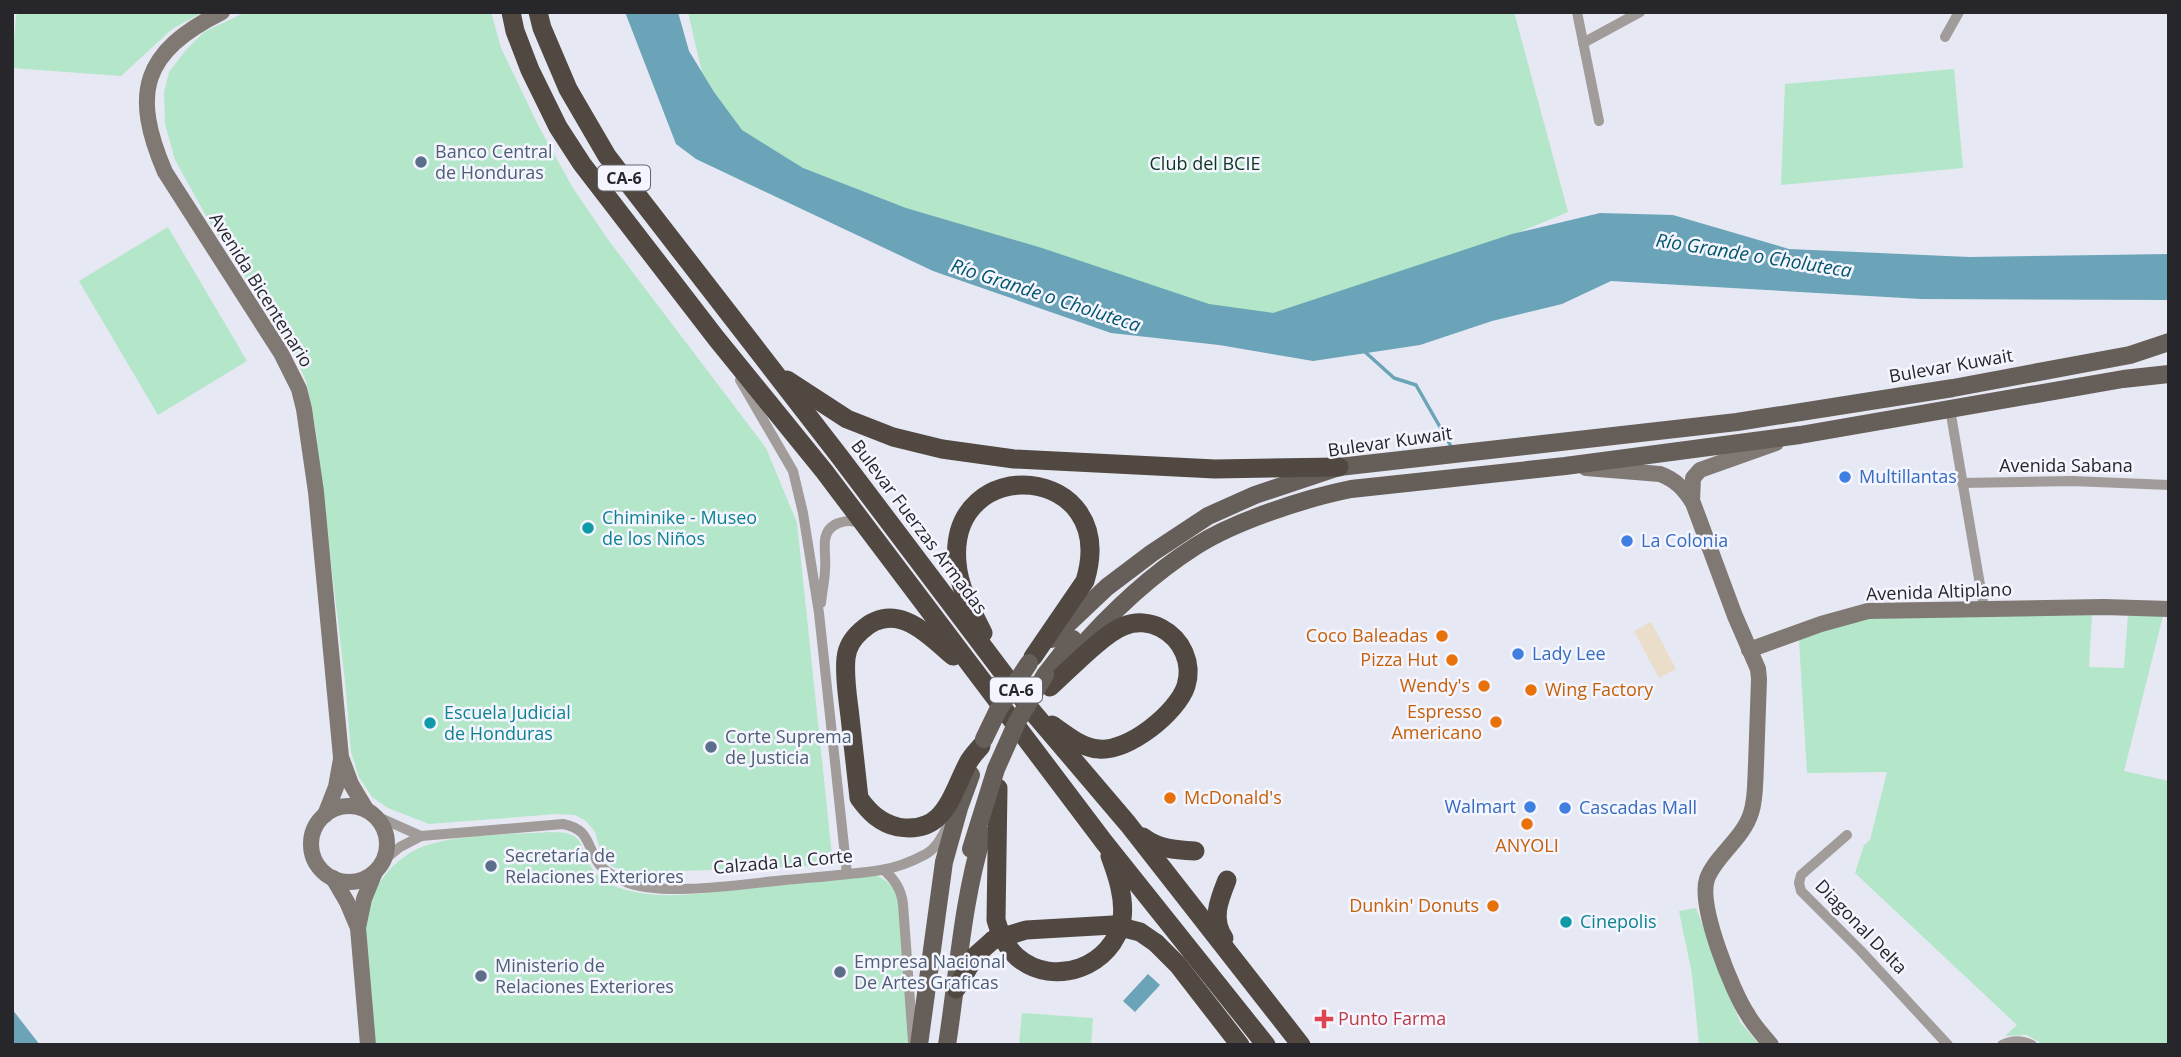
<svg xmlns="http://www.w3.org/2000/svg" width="2181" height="1057" font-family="'Open Sans',sans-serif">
<rect width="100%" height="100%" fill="#e6e8f3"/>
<polygon fill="#eaddc9" points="1651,622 1676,669 1659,678 1634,631"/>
<g fill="#b4e6c9">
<polygon points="18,12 203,12 172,29 121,76 12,68 16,16"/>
<polygon points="246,12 491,12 501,48 539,127 573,188 609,241 766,448 797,523 833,865 632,873 611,866 600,850 595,832 586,821 575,815 557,814 429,824 388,808 372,797 359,777 351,752 345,681 315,426 306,381 294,353 210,223 175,160 165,124 164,93 169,72 186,50 204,32"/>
<polygon points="688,12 1514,12 1568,212 1373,293 1298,315 1168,318 794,177 708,99"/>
<polygon points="1954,69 1963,168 1781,185 1785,84"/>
<polygon points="168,227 247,361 158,415 79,281"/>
<polygon points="2092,613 2089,667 2124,668 2128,615 2163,616 2124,771 2169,781 2169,1045 2044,1045 2027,1035 2005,1036 2017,1025 1855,873 1864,845 1870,840 1887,772 1807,773 1799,640 1857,619"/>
<path d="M550 832C588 832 577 845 593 870 602 883 620 889 635 892 667 899 709 893 742 889 787 885 831 880 876 875 887 880 892 886 898 895L909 1045H375C372 1020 370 995 367 970 365 957 363 944 363 932 365 893 393 854 431 844 469 833 511 835 550 832Z"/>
<polygon points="1696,908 1740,1022 1760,1045 1699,1045 1692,974 1679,911"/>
<polygon points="1022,1013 1093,1018 1091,1045 1019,1045"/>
</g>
<g fill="#6ba4b8">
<polygon points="625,12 678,12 689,51 714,92 742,130 803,168 906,208 1042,248 1209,304 1273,313 1512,234 1600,213 1673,215 1789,249 1969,257 2169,254 2169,300 1921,299 1611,281 1562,304 1492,321 1420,345 1313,361 1219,345 1111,333 933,271 696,159 676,144"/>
<polygon points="1148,974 1160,985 1135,1012 1123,1001"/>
<polygon points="12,1009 40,1045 12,1045"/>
</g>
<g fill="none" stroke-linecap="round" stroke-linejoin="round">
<polyline stroke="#6ba4b8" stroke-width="3.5" points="1364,351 1394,378 1416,385 1452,448"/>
<g stroke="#a19c99" stroke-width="10">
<polyline points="1577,12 1599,121"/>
<polyline points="1945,37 1959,12"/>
<polyline points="1583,43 1640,12"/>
<polyline points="740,380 793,471 803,513 819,613 847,874"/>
<polyline points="1950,409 1984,608"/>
<polyline points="1962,483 2072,481 2169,485"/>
<path d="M821 603C822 592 825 580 825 569 826 560 824 550 825 540 827 523 846 518 860 523"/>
<polyline points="376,816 421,836"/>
<polyline points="1847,835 1801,875 1799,883 1801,891 1861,951 1948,1045"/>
<path d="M383 861 400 847 421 836 563 824C588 829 586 842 597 861 602 870 616 878 626 882 664 897 743 884 785 880 817 877 849 875 881 870 895 868 913 861 926 854 937 848 942 836 948 825"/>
<path d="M884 870C895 880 901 889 903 904L913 1042"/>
<path d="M2002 1045C2013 1040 2021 1040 2032 1045"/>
</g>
<g stroke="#7f7873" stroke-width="16">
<path d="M222 12C142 52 131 93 165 172L281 353 299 389 304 409 316 492 341 757 351 784 366 809"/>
<path d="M1586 468 1660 474C1676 480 1684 489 1693 503L1735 616 1758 669 1759 679C1758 708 1757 736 1756 765 1755 781 1756 798 1751 813 1743 839 1715 856 1707 879 1698 906 1732 991 1748 1015 1754 1026 1763 1035 1771 1045"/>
<polyline points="1692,501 1693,478 1700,470 1776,443"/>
<polyline points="1749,650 1821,624 1868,611 2104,607 2169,609"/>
<circle cx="349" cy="844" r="38"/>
<polyline points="325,815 336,787 341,759"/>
<polyline points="333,878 347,902 358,928"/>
<polyline points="368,1045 358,928 364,899 375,872"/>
</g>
<g stroke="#665e58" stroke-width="18">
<polyline points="1052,639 1107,587 1152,553 1208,516 1255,495 1339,467 1737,422 1953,388 2130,355 2169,342"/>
<path d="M1073 656C1109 614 1149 576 1196 546 1235 521 1306 498 1351 489L1565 466 1800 435 2123 379 2169 374"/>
<polyline points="1045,675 1073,639"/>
<polyline points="919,1045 944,862 959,808 971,775"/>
<path d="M947 1045C958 975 962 902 983 834"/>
</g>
<g stroke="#514842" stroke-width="19">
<polyline points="511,12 515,31 530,70 558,127 582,164 716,338 824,471 1104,842 1266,1045"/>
<polyline points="538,12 542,28 568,89 607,156 840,457 1031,710 1128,824 1301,1045"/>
<polyline points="787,380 847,419 893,437 942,449 1014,459 1215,469 1339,467"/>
<path d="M983 633C972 611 959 588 957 563 947 450 1121 463 1085 581L1033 657"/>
<path d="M953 656C927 634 895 599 861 631 853 638 847 648 846 658 844 677 848 699 850 717 853 744 856 771 859 798 869 812 880 823 898 827 945 835 951 795 968 763 971 757 977 751 981 746"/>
<path d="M1050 687C1068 671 1104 633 1124 626 1136 621 1150 622 1161 628 1182 639 1193 663 1186 686 1177 713 1128 752 1099 749 1081 748 1067 735 1052 725"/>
<path d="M998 788 996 920C1000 934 1006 947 1017 957 1054 989 1114 966 1122 919 1125 898 1117 875 1110 856"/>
<path d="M1143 837C1159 849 1175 850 1195 851"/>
<path d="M1224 938C1211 919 1219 900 1227 880"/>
<polyline points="1156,943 1178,965 1240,1045"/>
<polyline points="956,989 975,956 993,940"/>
</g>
<g stroke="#665e58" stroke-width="18">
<polyline points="984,739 998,710 1029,663"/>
<polyline points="971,849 996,769 1017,722 1045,675"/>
</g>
<polyline stroke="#514842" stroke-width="19" points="993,940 1026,930 1113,925 1140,932 1156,943"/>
</g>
<g fill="#5c6f8a" stroke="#f4f5ff" stroke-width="2.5">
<circle cx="421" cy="162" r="7"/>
<circle cx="711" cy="747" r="7"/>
<circle cx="491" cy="866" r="7"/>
<circle cx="840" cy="972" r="7"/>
<circle cx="481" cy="976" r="7"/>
</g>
<g fill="#3f7fe0" stroke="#f4f5ff" stroke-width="2.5">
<circle cx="1845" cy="477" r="7"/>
<circle cx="1627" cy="541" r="7"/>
<circle cx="1518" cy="654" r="7"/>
<circle cx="1530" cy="807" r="7"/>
<circle cx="1565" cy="808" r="7"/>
</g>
<g fill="#0f9aa8" stroke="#f4f5ff" stroke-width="2.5">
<circle cx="588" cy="528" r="7"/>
<circle cx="430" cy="723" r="7"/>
<circle cx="1566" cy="922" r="7"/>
</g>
<g fill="#e8710a" stroke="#f4f5ff" stroke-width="2.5">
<circle cx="1442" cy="636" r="7"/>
<circle cx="1452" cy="660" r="7"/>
<circle cx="1484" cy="686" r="7"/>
<circle cx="1531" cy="690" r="7"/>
<circle cx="1496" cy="722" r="7"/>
<circle cx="1170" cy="798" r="7"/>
<circle cx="1527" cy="824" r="7"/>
<circle cx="1493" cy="906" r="7"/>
</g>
<path fill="#e0444e" stroke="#f4f5ff" stroke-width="2.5" d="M1320.5 1008.5h7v7h7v7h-7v7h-7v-7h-7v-7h7z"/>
<g text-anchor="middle" stroke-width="5" stroke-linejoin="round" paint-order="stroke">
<g fill="#f4f5ff" stroke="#64656b" stroke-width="2">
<rect x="598" y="165.5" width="52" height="25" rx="5"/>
<rect x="990" y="677.5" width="52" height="25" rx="5"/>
</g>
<g font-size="16" font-weight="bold" fill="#27272b">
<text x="624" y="184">CA-6</text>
<text x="1016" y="696">CA-6</text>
</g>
<g font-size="18" fill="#4e5e75" stroke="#f4f5ff" text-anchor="start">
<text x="435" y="158">Banco Central<tspan x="435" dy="21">de Honduras</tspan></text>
<text x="725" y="743">Corte Suprema<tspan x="725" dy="21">de Justicia</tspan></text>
<text x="505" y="862">Secretaría de<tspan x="505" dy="21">Relaciones Exteriores</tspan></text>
<text x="854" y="968">Empresa Nacional<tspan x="854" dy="21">De Artes Graficas</tspan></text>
<text x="495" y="972">Ministerio de<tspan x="495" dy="21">Relaciones Exteriores</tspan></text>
</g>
<g font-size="18" fill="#0c3521" stroke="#f4f5ff">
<text x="1205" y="170">Club del BCIE</text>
</g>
<g font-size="18" fill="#27272b" stroke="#f4f5ff">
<text transform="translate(261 290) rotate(58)" y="6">Avenida Bicentenario</text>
<text transform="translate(1951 366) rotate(-10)" y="6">Bulevar Kuwait</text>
<text transform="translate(1390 442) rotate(-8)" y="6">Bulevar Kuwait</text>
<text x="2066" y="472">Avenida Sabana</text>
<text transform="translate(919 527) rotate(53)" y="6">Bulevar Fuerzas Armadas</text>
<text transform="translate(1939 592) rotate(-2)" y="6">Avenida Altiplano</text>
<text transform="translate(783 862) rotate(-5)" y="6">Calzada La Corte</text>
<text transform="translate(1861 927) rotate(46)" y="6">Diagonal Delta</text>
</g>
<g font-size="18" fill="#366cbe" stroke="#f4f5ff" text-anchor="start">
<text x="1859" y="483">Multillantas</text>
<text x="1641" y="547">La Colonia</text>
<text x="1532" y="660">Lady Lee</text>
<text x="1516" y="813" text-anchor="end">Walmart</text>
<text x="1579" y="814">Cascadas Mall</text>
</g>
<g font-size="18" fill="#0d838f" stroke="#f4f5ff" text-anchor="start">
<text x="602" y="524">Chiminike - Museo<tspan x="602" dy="21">de los Niños</tspan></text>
<text x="444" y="719">Escuela Judicial<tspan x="444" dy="21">de Honduras</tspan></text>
<text x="1580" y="928">Cinepolis</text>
</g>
<g font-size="18" fill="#c56008" stroke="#f4f5ff" text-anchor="end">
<text x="1428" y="642">Coco Baleadas</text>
<text x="1438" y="666">Pizza Hut</text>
<text x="1470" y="692">Wendy's</text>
<text x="1545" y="696" text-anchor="start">Wing Factory</text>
<text x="1482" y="718">Espresso<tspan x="1482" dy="21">Americano</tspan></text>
<text x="1184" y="804" text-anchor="start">McDonald's</text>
<text x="1527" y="852" text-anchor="middle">ANYOLI</text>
<text x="1479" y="912">Dunkin' Donuts</text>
</g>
<g font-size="18" fill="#be3a42" stroke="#f4f5ff" text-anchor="start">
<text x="1338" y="1025">Punto Farma</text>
</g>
<g font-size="19" font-style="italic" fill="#02566b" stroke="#f4f5ff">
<text transform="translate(1754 255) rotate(9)" y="7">Río Grande o Choluteca</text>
<text transform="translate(1046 295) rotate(18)" y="7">Río Grande o Choluteca</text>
</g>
</g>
<rect width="2181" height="1057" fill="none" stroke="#27272b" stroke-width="28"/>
</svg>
